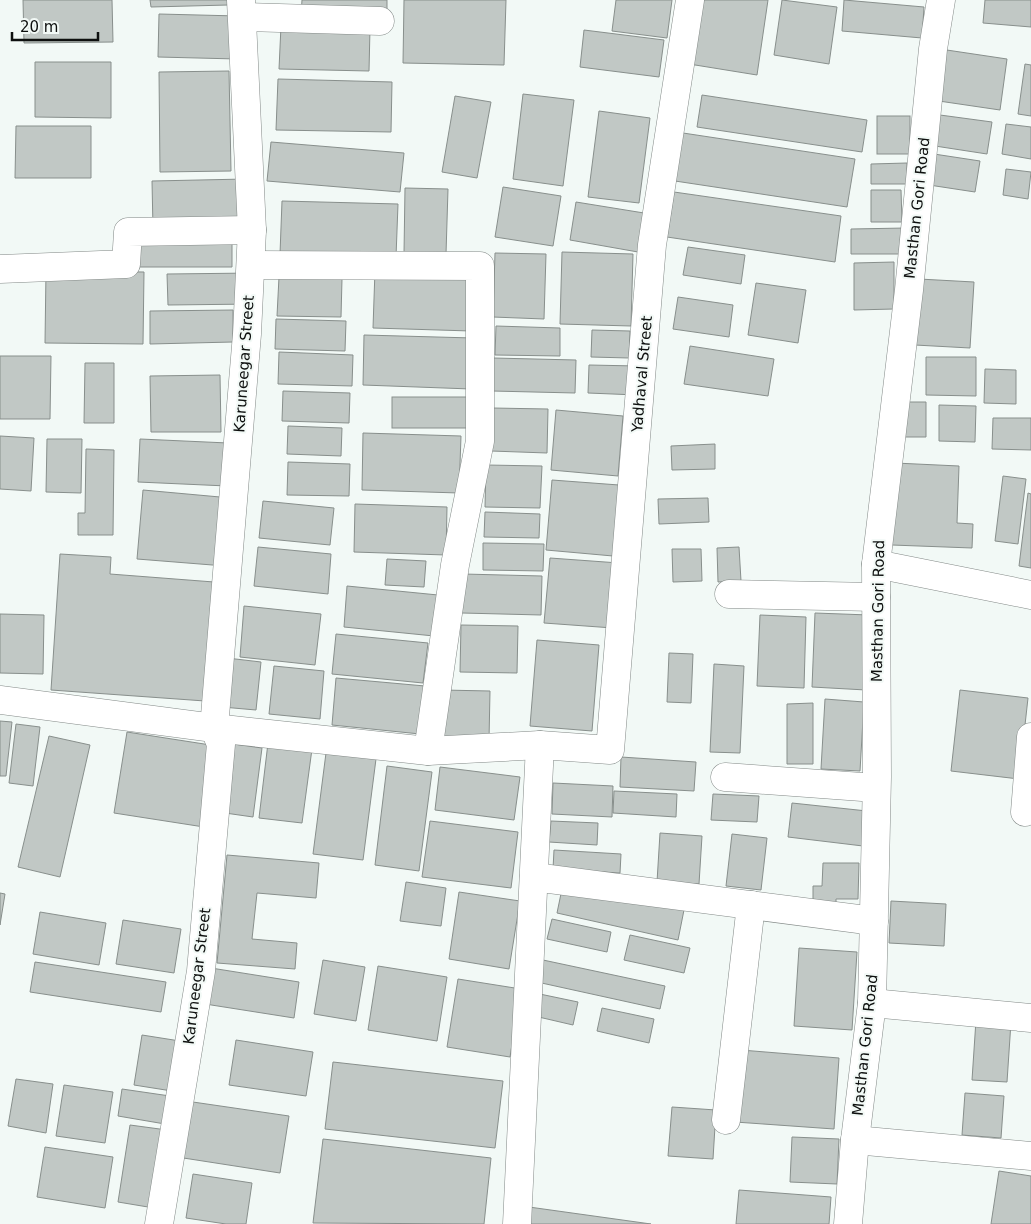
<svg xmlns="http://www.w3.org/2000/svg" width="1031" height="1224" font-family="'DejaVu Sans',sans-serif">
<rect width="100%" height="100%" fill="#f2f9f6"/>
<g fill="#c1c8c5" stroke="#888f8c">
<polygon points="23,0 112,0 113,42 24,43"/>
<polygon points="150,0 228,0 228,5 151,7"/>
<polygon points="302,0 387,0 387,17 301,15"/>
<polygon points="404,0 506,0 504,65 403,63"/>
<polygon points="616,0 672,0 667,38 612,31"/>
<polygon points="699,0 768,0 757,75 689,64"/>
<polygon points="782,0 837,7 829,64 774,55"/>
<polygon points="844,0 924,7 922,38 842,31"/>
<polygon points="985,0 1031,0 1031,27 983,23"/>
<polygon points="159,14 238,16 237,59 158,57"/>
<polygon points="281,26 370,28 369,71 279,69"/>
<polygon points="584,30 664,40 659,77 580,67"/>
<polygon points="940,49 1007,59 1000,110 932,100"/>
<polygon points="35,62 111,62 111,118 35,117"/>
<polygon points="1025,64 1031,65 1031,116 1018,114"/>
<polygon points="229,71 231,171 160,172 159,72"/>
<polygon points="278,79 392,82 391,132 276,130"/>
<polygon points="523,94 574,100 563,186 513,179"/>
<polygon points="702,95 867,120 862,152 697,127"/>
<polygon points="455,96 491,102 477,178 442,172"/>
<polygon points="599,111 650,118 639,203 588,197"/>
<polygon points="940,115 992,122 987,154 935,146"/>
<rect x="877" y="116" width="33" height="38"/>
<polygon points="1006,124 1031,127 1031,159 1002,154"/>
<polygon points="16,126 91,126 91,178 15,178"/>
<polygon points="683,133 855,159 847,207 675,181"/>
<polygon points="271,142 404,153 400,192 267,181"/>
<polygon points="934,154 980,161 975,192 929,185"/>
<polygon points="907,163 907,184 871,184 871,164"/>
<polygon points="1006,169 1031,172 1028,199 1003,195"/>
<polygon points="246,179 247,228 153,229 152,181"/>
<polygon points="503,187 561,196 553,246 495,237"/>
<polygon points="405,188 448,189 446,254 404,253"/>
<polygon points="871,190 901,190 902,222 871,222"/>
<polygon points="674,192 841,216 835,262 667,237"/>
<polygon points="282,201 398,204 396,257 280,254"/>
<polygon points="576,202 644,213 638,252 570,240"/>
<polygon points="906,228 906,254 851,254 851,229"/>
<polygon points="232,233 232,267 133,267 133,234"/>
<polygon points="688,247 745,255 741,284 683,275"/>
<polygon points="562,252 633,254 631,326 560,324"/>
<polygon points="495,253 546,254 544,319 493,317"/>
<polygon points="894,262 894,309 854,310 854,263"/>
<polygon points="375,270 473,273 471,331 373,328"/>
<polygon points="46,271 144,272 143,344 45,343"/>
<polygon points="254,273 255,304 168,305 167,274"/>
<polygon points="279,277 342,279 341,317 277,316"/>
<polygon points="919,279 974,282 970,348 915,345"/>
<polygon points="756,283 806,290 798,343 748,335"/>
<polygon points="678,297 733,305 729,337 673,329"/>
<polygon points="233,310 233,342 150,344 150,311"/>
<polygon points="276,319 346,321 345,351 275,349"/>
<polygon points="496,326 560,328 560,356 495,355"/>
<polygon points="592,330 630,331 629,358 591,357"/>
<polygon points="364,335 473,338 471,389 363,385"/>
<polygon points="690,346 774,359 768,396 684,384"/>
<polygon points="279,352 353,355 352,386 278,384"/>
<polygon points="0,356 51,356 50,419 0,419"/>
<polygon points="926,357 976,357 976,396 926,395"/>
<polygon points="493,358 576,360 575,393 492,391"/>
<polygon points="85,363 114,363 114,423 84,423"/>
<polygon points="589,365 637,366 637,395 588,393"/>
<polygon points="985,369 1016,370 1016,404 984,403"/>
<polygon points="220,375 221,432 151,432 150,376"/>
<polygon points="283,391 350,393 349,423 282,421"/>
<rect x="392" y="397" width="78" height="31"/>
<polygon points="902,402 926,402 926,437 901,437"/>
<polygon points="939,405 976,406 975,442 939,441"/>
<polygon points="492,408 548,409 547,453 491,451"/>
<polygon points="556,410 623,416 618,476 551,470"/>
<polygon points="993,418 1031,418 1031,450 992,449"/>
<polygon points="288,426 342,428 341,456 287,454"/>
<polygon points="363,433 461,436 459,493 362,490"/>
<polygon points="0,436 34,438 31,491 0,489"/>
<polygon points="47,439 82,439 81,493 46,492"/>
<polygon points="140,439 228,443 227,486 138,482"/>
<polygon points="715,444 715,469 672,470 671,446"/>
<polygon points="86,449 114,450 113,535 78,535 78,513 85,513"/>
<polygon points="288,462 350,464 349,496 287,495"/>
<polygon points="895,463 959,466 957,523 973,524 972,548 892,545"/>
<polygon points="486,465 542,466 540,508 485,507"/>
<polygon points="1003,476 1026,479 1018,544 995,541"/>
<polygon points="552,480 619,485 613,556 546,550"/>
<polygon points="143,490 231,498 225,566 137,559"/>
<polygon points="1028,493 1031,494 1031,568 1019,566"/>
<polygon points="708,498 709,522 659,524 658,499"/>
<polygon points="263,501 334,508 330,545 259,538"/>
<polygon points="355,504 447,507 446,555 354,552"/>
<polygon points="485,512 540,514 539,538 484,537"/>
<polygon points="483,543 544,544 543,571 483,570"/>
<polygon points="258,547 331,554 328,594 254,586"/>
<polygon points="739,547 741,581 718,582 717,548"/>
<polygon points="672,549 701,549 702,581 673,582"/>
<polygon points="60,554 111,557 110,574 214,582 205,701 51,690"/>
<polygon points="550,558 619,563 613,628 544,623"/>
<polygon points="387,559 426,561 424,587 385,585"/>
<polygon points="463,574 542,576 541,615 462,613"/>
<polygon points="347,586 438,595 434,636 344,627"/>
<polygon points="244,606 321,614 315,665 240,657"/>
<polygon points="815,613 869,615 866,690 812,687"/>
<polygon points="0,614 44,615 43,674 0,673"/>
<polygon points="760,615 806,617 804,688 757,686"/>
<polygon points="461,625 518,626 517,673 460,672"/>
<polygon points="336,634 428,643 423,683 332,674"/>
<polygon points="537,640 599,645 592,731 530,726"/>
<polygon points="669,653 693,654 691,703 667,702"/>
<polygon points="227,658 261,662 256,710 222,707"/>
<polygon points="714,664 744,666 740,753 710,752"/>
<polygon points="274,666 324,671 320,719 269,714"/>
<polygon points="336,678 425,686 420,734 332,725"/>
<polygon points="442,690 490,691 489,740 441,739"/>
<polygon points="960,690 1028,698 1019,779 951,771"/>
<polygon points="825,699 864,702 860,771 821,769"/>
<polygon points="813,703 813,764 787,764 787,704"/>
<polygon points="0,721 12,722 6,776 0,776"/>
<polygon points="16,724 40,727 33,786 9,783"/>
<polygon points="127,732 217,746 204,827 114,813"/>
<polygon points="49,736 90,745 60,877 18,867"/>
<polygon points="226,743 262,748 253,817 218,812"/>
<polygon points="268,743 312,749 302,823 259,818"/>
<polygon points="326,753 376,759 363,860 313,854"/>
<polygon points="621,757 696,762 694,791 620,787"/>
<polygon points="387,766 432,772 419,871 375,865"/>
<polygon points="440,767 520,777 514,820 435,810"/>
<polygon points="553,783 613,786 612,817 552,814"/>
<polygon points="614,791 677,794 676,817 613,813"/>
<polygon points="713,794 759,796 757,822 711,820"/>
<polygon points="792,803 867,811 863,846 788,837"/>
<polygon points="430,821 518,832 511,888 422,877"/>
<polygon points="551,821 598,823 597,845 549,842"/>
<polygon points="660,833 702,836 699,884 657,882"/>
<polygon points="732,834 767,838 761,890 726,886"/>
<polygon points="554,850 621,854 620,873 553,869"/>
<polygon points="227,855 319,863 316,898 257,893 252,939 297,943 295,969 217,963"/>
<polygon points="823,863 859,863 858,899 836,899 836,906 813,905 813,886 822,886"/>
<polygon points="406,882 446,888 441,926 400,921"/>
<polygon points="563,884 684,910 678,940 557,913"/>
<polygon points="459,892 520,901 509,969 449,959"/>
<polygon points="0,893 5,894 0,925"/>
<polygon points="891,901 946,904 944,946 889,943"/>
<polygon points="40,912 106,923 99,965 33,954"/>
<polygon points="552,919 611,932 607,952 547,939"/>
<polygon points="123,920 181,929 174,973 116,964"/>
<polygon points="630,935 690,948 684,973 624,960"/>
<polygon points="799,948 857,952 852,1030 794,1026"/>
<polygon points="323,960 365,967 356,1021 314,1014"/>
<polygon points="543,960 665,986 660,1009 537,982"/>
<polygon points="35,962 166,982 161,1012 30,992"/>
<polygon points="378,966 447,977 437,1041 368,1030"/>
<polygon points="211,968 299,982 294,1018 205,1004"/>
<polygon points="458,979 521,989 510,1057 447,1047"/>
<polygon points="535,993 578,1002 573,1025 530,1015"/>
<polygon points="602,1008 654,1019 649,1043 597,1031"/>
<polygon points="976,1020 1011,1022 1007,1082 972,1080"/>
<polygon points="142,1035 180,1041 172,1091 134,1085"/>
<polygon points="236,1040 313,1052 306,1096 229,1085"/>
<polygon points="741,1050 839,1058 834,1129 735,1122"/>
<polygon points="333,1062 503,1081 495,1148 325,1129"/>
<polygon points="16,1079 53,1084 46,1133 8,1126"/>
<polygon points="64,1085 113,1092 105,1143 56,1136"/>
<polygon points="122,1089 170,1096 165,1124 118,1116"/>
<polygon points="965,1093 1004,1096 1001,1138 962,1135"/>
<polygon points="186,1101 289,1116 280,1173 177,1157"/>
<polygon points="672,1107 716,1110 713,1159 668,1156"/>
<polygon points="130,1125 167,1130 154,1208 118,1202"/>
<polygon points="792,1137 839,1139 837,1184 790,1182"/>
<polygon points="323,1139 491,1158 484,1224 313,1223"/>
<polygon points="45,1147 113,1157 105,1208 37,1197"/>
<polygon points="999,1171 1031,1176 1031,1224 991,1224"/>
<polygon points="193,1174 252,1183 246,1224 226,1224 186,1218"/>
<polygon points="739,1190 831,1197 829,1224 736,1224"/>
<polygon points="529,1207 651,1224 527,1224"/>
</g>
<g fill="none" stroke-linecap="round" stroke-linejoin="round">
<g stroke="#838987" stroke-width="29">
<g id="minor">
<polyline points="243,17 380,21"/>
<polyline points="251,265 480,266 480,441 455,565 428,751"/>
<polyline points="0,269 126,264 128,232 252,230"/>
<polyline points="876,564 1031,595"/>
<polyline points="729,594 876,597"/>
<polyline points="0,700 214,728 428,751 540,745 610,750 652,245 690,0"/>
<polyline points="725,777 876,788"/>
<polyline points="1025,812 1031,737"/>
<polyline points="534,877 874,921"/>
<polyline points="872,1003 1031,1018"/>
<polyline points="726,1120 751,905"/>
<polyline points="855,1140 1031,1156"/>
<polyline points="159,1224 201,971 221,744 214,728 247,334 252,230 241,0"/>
<polyline points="517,1224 540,745"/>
<polyline points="848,1224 855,1140 872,1003 877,777 876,564 909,290 933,49 941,0"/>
</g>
</g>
<use href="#minor" stroke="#fff" stroke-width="28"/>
</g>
<g text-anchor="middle" stroke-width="4" stroke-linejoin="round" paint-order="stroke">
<g font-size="15" fill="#0e100f" stroke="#f2f9f6">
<text transform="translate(917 208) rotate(-84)" y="5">Masthan Gori Road</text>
<text transform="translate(244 364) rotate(-86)" y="5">Karuneegar Street</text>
<text transform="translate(642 374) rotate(-85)" y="5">Yadhaval Street</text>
<text transform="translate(878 611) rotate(-89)" y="5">Masthan Gori Road</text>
<text transform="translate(197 976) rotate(-83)" y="5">Karuneegar Street</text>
<text transform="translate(865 1045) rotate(-84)" y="5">Masthan Gori Road</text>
</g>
</g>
<path d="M12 32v8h86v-8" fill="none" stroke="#0e100f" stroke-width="2.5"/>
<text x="20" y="32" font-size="15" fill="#0e100f" stroke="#f2f9f6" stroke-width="4" paint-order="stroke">20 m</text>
</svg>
